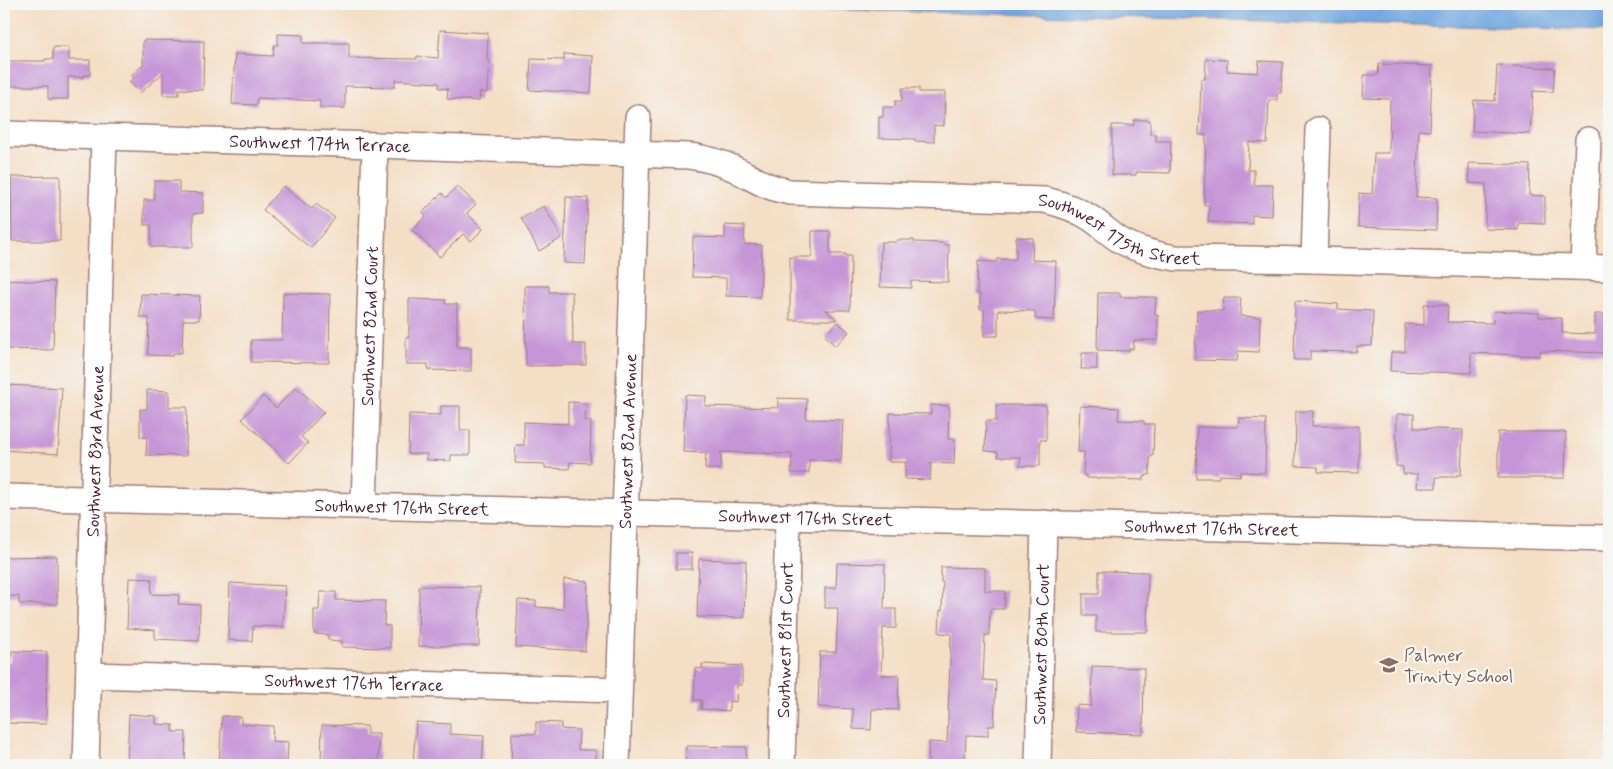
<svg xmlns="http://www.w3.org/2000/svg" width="1613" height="769" font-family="Mynerve,sans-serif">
<rect width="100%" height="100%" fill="#f6f6f2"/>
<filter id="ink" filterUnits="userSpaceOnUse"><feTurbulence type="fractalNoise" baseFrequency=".02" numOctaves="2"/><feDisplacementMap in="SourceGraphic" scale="10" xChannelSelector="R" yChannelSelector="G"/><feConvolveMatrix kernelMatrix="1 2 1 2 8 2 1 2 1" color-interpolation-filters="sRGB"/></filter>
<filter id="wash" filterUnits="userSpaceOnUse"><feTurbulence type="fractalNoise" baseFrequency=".0096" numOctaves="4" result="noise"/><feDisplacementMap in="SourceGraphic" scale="20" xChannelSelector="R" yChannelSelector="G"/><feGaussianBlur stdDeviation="1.12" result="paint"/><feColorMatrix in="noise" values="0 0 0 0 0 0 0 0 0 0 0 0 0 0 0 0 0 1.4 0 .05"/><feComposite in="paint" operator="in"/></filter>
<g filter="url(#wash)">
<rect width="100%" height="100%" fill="#f4dec5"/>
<polygon fill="#72a8e0" stroke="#5e6486" points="614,4 1609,4 1609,30"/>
<g id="blocks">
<g fill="#c695d7">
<polygon points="440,30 488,33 487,60 489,60 487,93 480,92 479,101 447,99 448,89 439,88 439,83 395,80 395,87 345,86 345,108 320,108 320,101 257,98 257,105 232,104 235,54 273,56 274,45 278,45 278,34 303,35 303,43 349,43 349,58 417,59 417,56 438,58"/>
<polygon points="143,40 204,41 203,90 179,89 179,95 163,95 163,73 140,93 129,82 134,78 131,75 143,65"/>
<polygon points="53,47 69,47 69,60 90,60 90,75 84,75 84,77 68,77 68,99 48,99 48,86 4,86 4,61 45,61 45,59 53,59"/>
<polygon points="564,54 593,56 591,93 529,90 531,59 564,60"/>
<polygon points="1206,59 1227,60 1227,71 1258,73 1259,61 1283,62 1281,93 1277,93 1277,100 1269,100 1267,143 1249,142 1248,170 1254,170 1254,185 1273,185 1272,216 1252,215 1252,224 1208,222 1209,205 1204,205 1206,135 1199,135 1201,79 1205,79"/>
<polygon points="1379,64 1432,66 1430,131 1419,130 1416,197 1437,198 1436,230 1358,227 1359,193 1372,194 1374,153 1389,153 1390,99 1363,98 1364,75 1378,75"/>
<polygon points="1497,65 1555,68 1553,92 1533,91 1530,134 1472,131 1474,100 1495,101"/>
<polygon points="902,88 919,88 919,92 945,92 944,126 934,125 934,142 915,141 915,139 879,138 879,117 883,117 883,107 895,107 895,101 902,101"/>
<polygon points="1134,120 1150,120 1150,134 1156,134 1156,141 1171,141 1170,173 1136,172 1136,175 1112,175 1112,125 1134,125"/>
<polygon points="1469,163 1530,165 1529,195 1545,196 1545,224 1518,223 1518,230 1485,229 1486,184 1469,183"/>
<polygon points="60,176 60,241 12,241 11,177"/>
<polygon points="154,181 179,181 179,192 203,193 203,213 193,214 193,247 151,247 151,225 144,225 144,200 154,200"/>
<polygon points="283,186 312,209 316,204 335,218 311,248 263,210"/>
<polygon points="457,186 476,204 467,213 483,229 471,241 463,234 440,257 412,230 426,216 423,212 442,193 446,198"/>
<polygon points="566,197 588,198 585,264 564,263"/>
<polygon points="544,206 562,238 539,251 521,218"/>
<polygon points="725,225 745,226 744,244 762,245 760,297 726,296 726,278 692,277 693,237 725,238"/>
<polygon points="812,231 830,231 830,254 846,254 846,256 851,256 850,310 826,310 837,320 790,320 790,257 812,257"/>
<polygon points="1016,237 1033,238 1032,260 1056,261 1054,320 1035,319 1035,311 998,310 998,336 984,336 984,309 980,309 980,294 977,294 978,261 997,262 997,259 1016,259"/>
<polygon points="897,240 914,240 914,242 944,243 944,245 949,245 948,282 911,281 911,288 880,287 881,242 896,242"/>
<polygon points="4,280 55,282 53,350 4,349"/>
<polygon points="525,286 549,286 549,292 572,292 573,344 586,344 586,365 526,366"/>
<polygon points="283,293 330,294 329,363 251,362 251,340 282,340"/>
<polygon points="1098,293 1120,293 1120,297 1156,297 1155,315 1158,315 1158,340 1134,340 1133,349 1129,349 1129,351 1097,350"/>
<polygon points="141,294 200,296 199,320 183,320 182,353 173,353 173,356 148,355 149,318 140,317"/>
<polygon points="1224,298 1241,298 1240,316 1260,317 1259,352 1238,351 1237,361 1195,360 1197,310 1223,311"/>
<polygon points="409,299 446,300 445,304 457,304 457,347 471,347 471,371 428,370 428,364 406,364 406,337 409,337"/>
<polygon points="1295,301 1338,304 1338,309 1373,311 1372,346 1357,346 1357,352 1310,351 1310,360 1294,360"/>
<polygon points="1424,304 1448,305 1447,322 1493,323 1494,311 1539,313 1539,317 1562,318 1562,333 1595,334 1595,314 1609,314 1609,353 1540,351 1540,356 1471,353 1471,373 1390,371 1391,352 1405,352 1405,324 1424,325"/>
<polygon points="838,322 849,332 835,346 825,335"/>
<polygon points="1082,353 1097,353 1097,369 1081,369"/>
<polygon points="8,385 62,388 58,454 4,450"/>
<polygon points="296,387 324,412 301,437 308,443 289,463 242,419 263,396 276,408"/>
<polygon points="147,390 169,391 169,407 187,407 186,456 146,455 147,437 140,437 140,409 147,409"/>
<polygon points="685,395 706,396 705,406 778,408 778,398 807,399 806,419 843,420 841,461 809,460 809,473 791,473 792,454 721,452 721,469 705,469 706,453 683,452"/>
<polygon points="568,402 586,403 585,421 591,421 590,463 570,462 569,469 545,468 545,464 515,463 516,445 524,445 524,422 568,424"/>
<polygon points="931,405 949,406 948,439 955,439 954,464 931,463 930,480 905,479 906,462 889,462 890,413 931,414"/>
<polygon points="996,405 1046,405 1046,440 1040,440 1040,466 1020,466 1021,457 998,457 998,452 985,451 986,421 996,421"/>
<polygon points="441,406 460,406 460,430 470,430 470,455 451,455 451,461 427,460 427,454 408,454 409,414 441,415"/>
<polygon points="1080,406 1119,408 1118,420 1144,421 1144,424 1154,424 1153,456 1150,456 1150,475 1146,475 1146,477 1144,477 1143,480 1086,478 1086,475 1083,475 1084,452 1078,452"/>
<polygon points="1296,411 1313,411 1312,426 1359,426 1359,473 1318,472 1318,467 1295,466"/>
<polygon points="1397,414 1414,414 1414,428 1463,430 1461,475 1456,475 1456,477 1436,477 1436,488 1417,488 1418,474 1403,474 1403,467 1396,466"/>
<polygon points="1239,418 1266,419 1265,473 1240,472 1240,476 1219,475 1219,478 1196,478 1197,427 1238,427"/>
<polygon points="1498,432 1566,432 1565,478 1498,478"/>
<rect x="676" y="553" width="16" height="16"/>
<polygon points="57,556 57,604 19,604 19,596 8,596 8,583 4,583 4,557"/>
<polygon points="699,559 746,561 744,618 697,617"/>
<polygon points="837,563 885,564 884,609 896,609 896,628 883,628 881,675 899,675 898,710 872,709 871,730 853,729 853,709 818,707 820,652 836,652 838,608 825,608 825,588 836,588"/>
<polygon points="941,567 985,568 985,591 1005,591 1004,609 990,609 989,635 985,635 983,680 996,681 994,726 988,726 988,736 966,735 965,765 928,765 929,742 947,743 951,634 939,633 940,610 942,611 943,582 941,582"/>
<polygon points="1099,571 1148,572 1147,632 1096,632 1096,616 1083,616 1083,594 1099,594"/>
<polygon points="129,578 152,579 151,594 179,595 178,604 200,605 199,641 155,639 155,630 127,628"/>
<polygon points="564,579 588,581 585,651 516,647 518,600 536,601 536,607 563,609"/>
<polygon points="230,583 285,586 283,627 253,626 252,641 228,640"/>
<polygon points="419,586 480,587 479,646 418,646"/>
<polygon points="320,592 336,592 336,600 385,601 384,625 390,626 390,648 342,647 342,641 328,640 328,635 314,634 314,610 319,610"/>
<polygon points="12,651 47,652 46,724 4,723 4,700 7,700 7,662 11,662"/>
<polygon points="702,664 742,666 742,685 737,685 736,702 729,701 729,711 701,709 702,700 694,700 695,668 702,669"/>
<polygon points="1092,666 1144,668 1143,734 1076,732 1077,705 1091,706"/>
<polygon points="129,714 156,716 156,724 173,725 173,732 186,732 185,765 127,763"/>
<polygon points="222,716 241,717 241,724 273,726 272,741 288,742 287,765 219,765"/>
<polygon points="416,722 450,724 450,734 484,736 482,765 413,764"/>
<polygon points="536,722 561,723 561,729 579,730 578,750 596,750 596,765 511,765 512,733 536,734"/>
<polygon points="322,725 367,726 367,734 379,734 378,765 321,765"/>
<polygon points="686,746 746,747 746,765 685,765"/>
</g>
</g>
</g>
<g filter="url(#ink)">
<use href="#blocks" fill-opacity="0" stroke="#9f7e78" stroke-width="1"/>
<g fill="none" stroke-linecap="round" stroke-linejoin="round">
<g stroke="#9f7e78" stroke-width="28">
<g id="minor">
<path id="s1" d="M4 134 375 145 689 156C705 158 720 162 735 169 755 179 766 188 790 192L1045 200C1062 204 1077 209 1092 219 1102 226 1112 236 1123 242 1140 251 1157 255 1176 258L1314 260 1609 268"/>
<polyline points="1314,260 1318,130"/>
<polyline points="1583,267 1588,140"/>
<path id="s2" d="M4 497 1609 538"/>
<path id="s3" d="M364 506 375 145"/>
<path id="s4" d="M89 675 619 690"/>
<path id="s5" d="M86 765 104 137"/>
<path id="s6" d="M617 765 638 118"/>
<path id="s7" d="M782 765 788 516"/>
<path id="s8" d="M1038 765 1044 523"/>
</g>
</g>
<use href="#minor" stroke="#fff" stroke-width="25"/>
</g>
</g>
<defs>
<g id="school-bare" transform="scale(1.5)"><path d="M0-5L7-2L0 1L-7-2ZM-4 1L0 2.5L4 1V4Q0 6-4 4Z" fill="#8d6e63" stroke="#f6f6f2" stroke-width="2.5" paint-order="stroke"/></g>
</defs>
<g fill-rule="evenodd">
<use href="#school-bare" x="1389" y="665"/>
</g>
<g text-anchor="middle" stroke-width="4.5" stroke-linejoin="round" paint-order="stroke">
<g font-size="18" fill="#4a1f2b" stroke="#f6f6f2">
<text dy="6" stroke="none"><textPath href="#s1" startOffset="316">Southwest 174th Terrace</textPath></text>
<text dy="6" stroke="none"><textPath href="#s1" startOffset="1130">Southwest 175th Street</textPath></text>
<text dy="6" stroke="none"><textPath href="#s3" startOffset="180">Southwest 82nd Court</textPath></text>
<text dy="6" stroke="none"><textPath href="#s6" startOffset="324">Southwest 82nd Avenue</textPath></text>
<text dy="6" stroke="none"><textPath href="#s5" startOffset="314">Southwest 83rd Avenue</textPath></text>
<text dy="6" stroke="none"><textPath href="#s2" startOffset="398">Southwest 176th Street</textPath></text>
<text dy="6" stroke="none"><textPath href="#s2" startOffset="802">Southwest 176th Street</textPath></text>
<text dy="6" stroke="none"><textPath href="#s2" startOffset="1208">Southwest 176th Street</textPath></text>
<text dy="6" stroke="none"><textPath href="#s7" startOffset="125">Southwest 81st Court</textPath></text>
<text dy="6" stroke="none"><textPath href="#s8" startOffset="121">Southwest 80th Court</textPath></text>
<text dy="6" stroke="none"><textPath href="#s4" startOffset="265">Southwest 176th Terrace</textPath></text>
</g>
<g font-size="18" fill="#785e54" stroke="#f6f6f2" text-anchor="start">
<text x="1404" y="661">Palmer<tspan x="1404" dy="21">Trinity School</tspan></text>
</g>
</g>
<rect width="1613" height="769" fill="none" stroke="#f6f6f2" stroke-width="20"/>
</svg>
